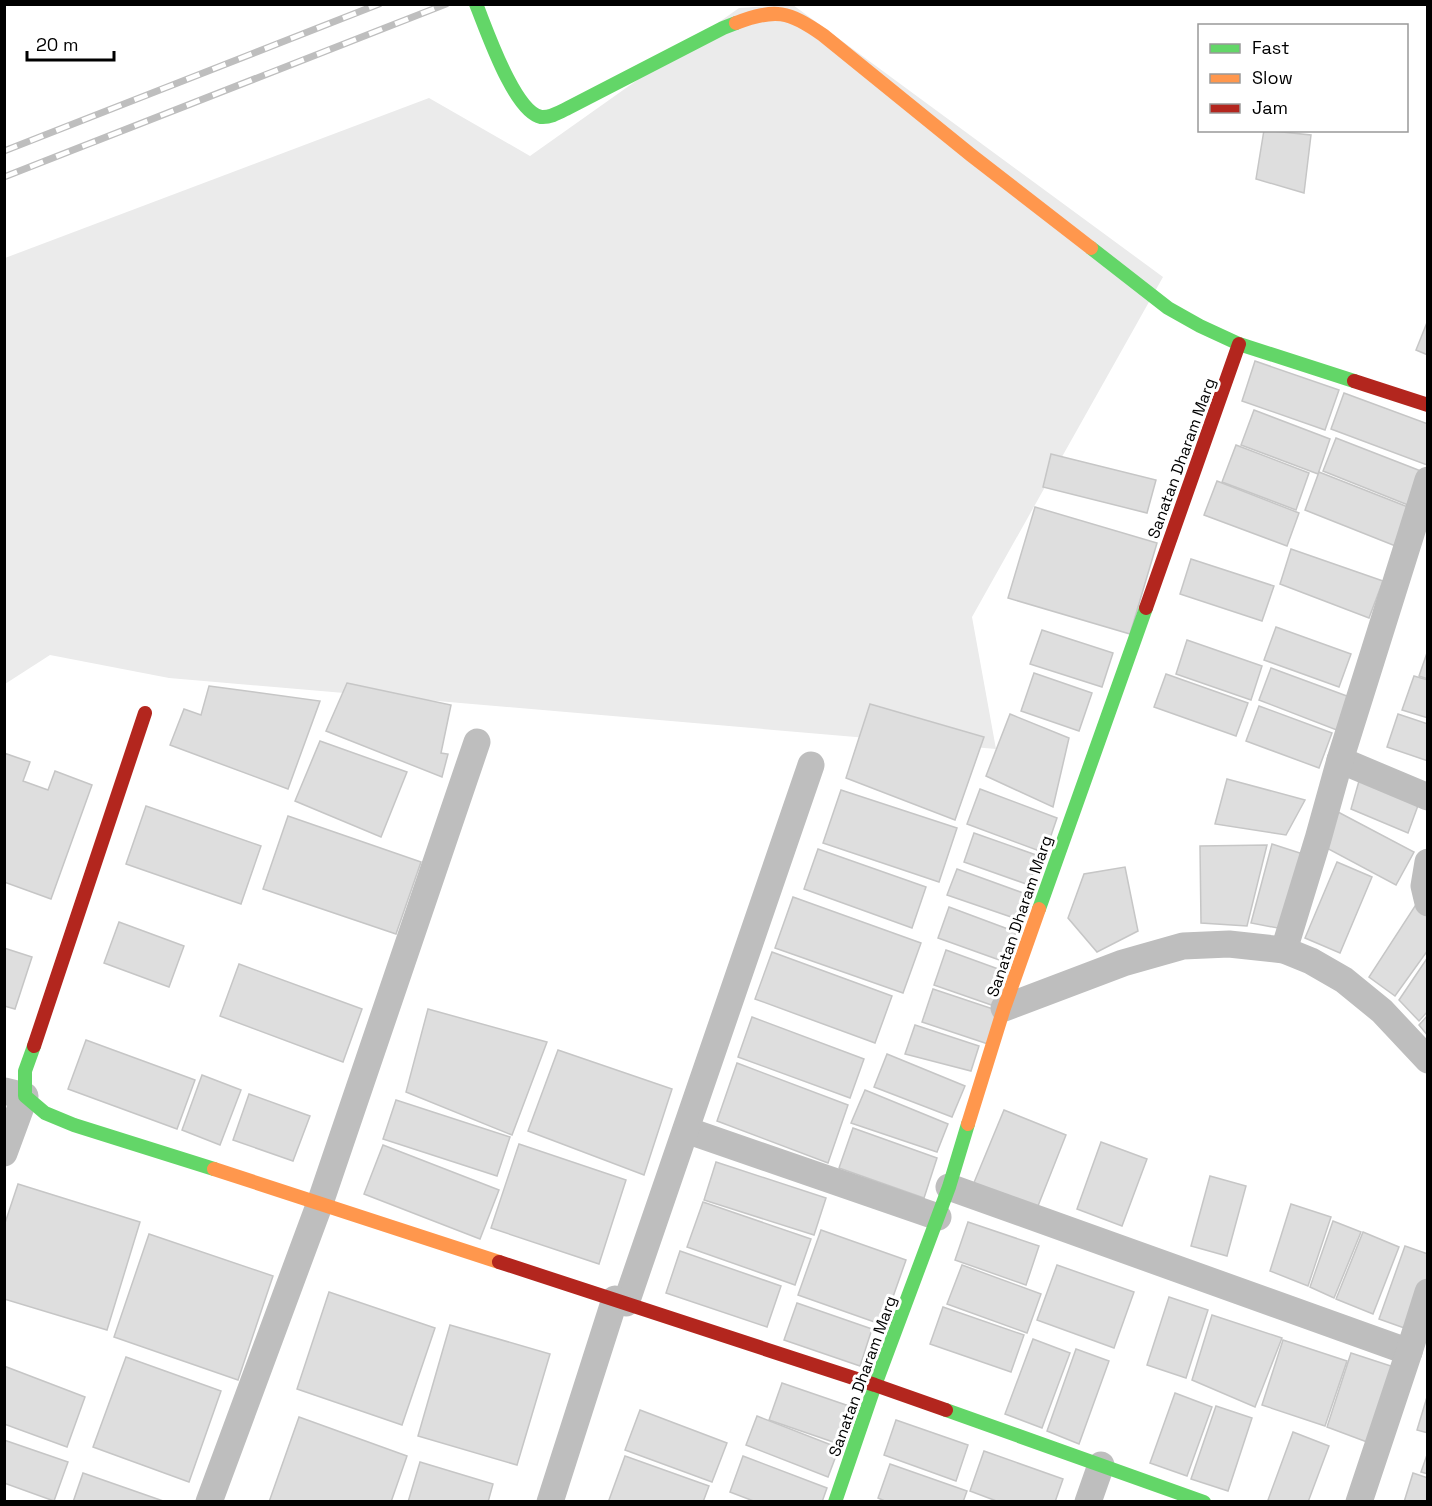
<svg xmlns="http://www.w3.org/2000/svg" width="1432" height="1506" font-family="'Space Grotesk',sans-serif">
<rect width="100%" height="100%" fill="#fff"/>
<polygon fill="#ebebeb" points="793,5 1163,277 972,617 996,749 169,678 50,655 5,684 5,258 429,98 530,156 739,8"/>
<g fill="#dedede" stroke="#c6c6c6" stroke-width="1.5">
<polygon points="1264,130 1311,135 1304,193 1256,179"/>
<polygon points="1428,320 1428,355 1416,350"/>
<polygon points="1255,361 1339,390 1325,430 1242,401"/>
<polygon points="1344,393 1428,424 1427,465 1331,429"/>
<polygon points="1254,410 1330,439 1318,474 1241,445"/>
<polygon points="1336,438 1426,473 1413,507 1323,471"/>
<polygon points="1236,445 1309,473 1296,510 1222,482"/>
<polygon points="1051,454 1156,480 1147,513 1043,487"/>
<polygon points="1319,472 1413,509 1398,547 1305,510"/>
<polygon points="1217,481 1299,513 1287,546 1204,515"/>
<polygon points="1035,507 1157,543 1130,634 1008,598"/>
<polygon points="1291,549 1383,581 1369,618 1280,584"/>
<polygon points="1191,559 1274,586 1262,621 1180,594"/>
<polygon points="1276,627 1351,654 1339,687 1264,660"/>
<polygon points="1042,630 1113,653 1102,687 1030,664"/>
<polygon points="1187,640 1262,666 1251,700 1176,674"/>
<polygon points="1428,650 1428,679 1419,676"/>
<polygon points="1271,668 1355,699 1342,732 1259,700"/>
<polygon points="1034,673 1092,693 1079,731 1021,711"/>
<polygon points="1166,674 1248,703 1236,736 1154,707"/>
<polygon points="1414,676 1428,680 1428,718 1402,710"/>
<polygon points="347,683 451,705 441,753 448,754 442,777 326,731"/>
<polygon points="209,686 320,701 288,789 170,745 184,709 201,715"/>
<polygon points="870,704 984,737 955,820 846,778"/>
<polygon points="1259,706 1332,733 1319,768 1246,741"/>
<polygon points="1010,714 1069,738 1053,807 986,776"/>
<polygon points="1398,714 1428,724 1428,761 1387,747"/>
<polygon points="320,741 407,772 381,837 295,801"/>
<polygon points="4,753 30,762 23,781 48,790 55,771 92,785 51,899 4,882"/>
<polygon points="1227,779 1305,800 1286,835 1215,824"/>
<polygon points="1359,781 1420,800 1408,833 1351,809"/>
<polygon points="980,789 1057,818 1045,853 967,824"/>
<polygon points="841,790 957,828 939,882 823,843"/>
<polygon points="146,806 261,846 241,904 126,864"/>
<polygon points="1338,812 1414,852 1396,885 1321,845"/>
<polygon points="288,816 421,862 396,934 263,889"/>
<polygon points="974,833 1039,856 1029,885 964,862"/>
<polygon points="1272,844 1306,855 1283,929 1251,923"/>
<polygon points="1267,845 1247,926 1201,923 1200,846"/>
<polygon points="818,849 926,887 912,928 804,889"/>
<polygon points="1337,862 1372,877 1340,953 1305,938"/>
<polygon points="1125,867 1138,931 1097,952 1068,918 1084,874"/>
<polygon points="957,869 1026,894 1017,919 947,895"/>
<polygon points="793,897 921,943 903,993 775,948"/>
<polygon points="1417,903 1428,912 1428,950 1395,996 1369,977"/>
<polygon points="949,907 1016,932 1005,962 938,938"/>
<polygon points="119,922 184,946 169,987 104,963"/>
<polygon points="4,948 32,957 15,1009 4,1006"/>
<polygon points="946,950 1012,974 1000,1008 934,985"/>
<polygon points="772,952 892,996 875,1043 755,999"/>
<polygon points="1428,957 1428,1011 1419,1021 1399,1000"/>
<polygon points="239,964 362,1009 343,1062 220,1016"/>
<polygon points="933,989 999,1011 988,1044 922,1022"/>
<polygon points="428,1009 547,1042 512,1135 406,1092"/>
<polygon points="1428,1015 1428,1036 1419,1025"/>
<polygon points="752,1017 864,1059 850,1098 738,1057"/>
<polygon points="915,1025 979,1046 971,1071 905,1054"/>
<polygon points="86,1040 195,1080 177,1129 68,1089"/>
<polygon points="558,1050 672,1089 644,1175 528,1131"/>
<polygon points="887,1054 965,1086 952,1117 874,1087"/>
<polygon points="737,1063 848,1105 828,1163 717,1121"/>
<polygon points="202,1075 241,1090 220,1145 182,1130"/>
<polygon points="865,1090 948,1124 937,1152 851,1123"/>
<polygon points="249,1094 310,1116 293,1161 233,1140"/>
<polygon points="396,1100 510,1137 497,1176 383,1139"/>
<polygon points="1004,1110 1066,1135 1036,1211 973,1185"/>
<polygon points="853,1128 937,1158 924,1198 839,1168"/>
<polygon points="1101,1142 1147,1159 1122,1226 1077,1209"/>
<polygon points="519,1144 626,1180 599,1264 491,1228"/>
<polygon points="383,1145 499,1190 480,1239 364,1194"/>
<polygon points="716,1162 826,1198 814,1235 704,1200"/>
<polygon points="1210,1176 1246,1186 1227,1256 1191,1246"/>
<polygon points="18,1184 140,1222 107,1330 4,1299 4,1226"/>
<polygon points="703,1202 811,1239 795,1285 687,1247"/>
<polygon points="1291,1204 1331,1217 1308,1286 1270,1271"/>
<polygon points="1333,1221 1361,1232 1334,1298 1310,1287"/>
<polygon points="968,1222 1039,1246 1026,1285 955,1260"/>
<polygon points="821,1230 906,1260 883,1325 798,1295"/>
<polygon points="1363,1232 1399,1247 1373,1314 1336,1299"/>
<polygon points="149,1234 273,1276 238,1380 114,1337"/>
<polygon points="1405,1246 1428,1254 1428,1281 1410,1330 1379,1319"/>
<polygon points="680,1251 781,1286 767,1327 666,1293"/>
<polygon points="962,1265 1041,1294 1027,1333 947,1304"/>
<polygon points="1057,1265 1134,1292 1114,1348 1037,1320"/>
<polygon points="329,1292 435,1328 402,1425 297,1389"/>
<polygon points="1169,1297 1208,1310 1186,1378 1147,1365"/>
<polygon points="797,1303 872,1329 860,1366 784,1340"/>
<polygon points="943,1307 1024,1335 1011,1372 930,1344"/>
<polygon points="1212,1315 1282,1338 1255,1407 1192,1380"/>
<polygon points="450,1325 550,1354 517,1465 418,1436"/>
<polygon points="1033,1339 1070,1353 1042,1428 1005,1414"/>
<polygon points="1283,1340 1347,1361 1325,1426 1262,1405"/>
<polygon points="1076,1349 1109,1361 1079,1444 1047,1431"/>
<polygon points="1351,1353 1400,1369 1375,1445 1327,1427"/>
<polygon points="126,1357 221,1391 189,1482 93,1447"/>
<polygon points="4,1366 85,1397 67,1447 4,1424"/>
<polygon points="782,1383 852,1407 839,1444 769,1420"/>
<polygon points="1175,1393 1212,1407 1187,1476 1150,1463"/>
<polygon points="1427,1397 1428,1397 1428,1433 1417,1430"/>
<polygon points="1216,1406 1252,1418 1228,1491 1191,1479"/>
<polygon points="640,1410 727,1443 712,1482 625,1450"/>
<polygon points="757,1416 839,1448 828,1477 746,1445"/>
<polygon points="299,1417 407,1456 391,1502 269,1502"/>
<polygon points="896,1420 968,1445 956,1481 884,1455"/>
<polygon points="1293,1432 1329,1446 1308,1502 1273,1502 1268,1500"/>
<polygon points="4,1440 68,1462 54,1501 4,1483"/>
<polygon points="984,1451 1063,1479 1055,1502 999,1502 970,1491"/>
<polygon points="1428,1452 1428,1474 1421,1472"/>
<polygon points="625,1456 709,1486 703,1502 612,1502 609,1500"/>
<polygon points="743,1456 827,1488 822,1502 756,1502 730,1492"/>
<polygon points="420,1462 493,1484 488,1502 408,1502"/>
<polygon points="890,1464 967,1491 963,1502 887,1502 878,1498"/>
<polygon points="83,1473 166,1502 73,1502"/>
<polygon points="1413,1473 1428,1478 1428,1502 1404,1502"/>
</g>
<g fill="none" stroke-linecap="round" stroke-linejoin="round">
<g stroke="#bebebe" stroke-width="27">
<polyline points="1340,760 1428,797"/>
<polyline points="1428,862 1424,886 1428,903"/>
<polyline points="1284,950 1318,839 1340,760 1428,480"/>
<polyline points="1004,1008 1123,963 1183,946 1229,944 1284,950 1311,961 1344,980 1382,1011 1428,1060"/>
<polyline points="4,1091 25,1096 4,1153"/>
<polyline points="686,1130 938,1217"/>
<polyline points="949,1187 1409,1352"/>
<polyline points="626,1303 811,765"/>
<polyline points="209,1502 320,1203 477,742"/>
<polyline points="550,1502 615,1299"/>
<polyline points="1088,1502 1101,1465"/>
<polyline points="1359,1502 1409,1352 1428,1292"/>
</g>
<g stroke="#63d668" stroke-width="14">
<path d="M476 4C486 28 514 112 541 117 550 118 560 112 568 108L723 28 736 23"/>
<polyline points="1091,248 1168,308 1200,326 1239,344 1354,381"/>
<polyline points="1039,909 1146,608"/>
<polyline points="34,1046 25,1071 25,1096 45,1113 74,1125 214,1169"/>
<polyline points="946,1410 1204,1502"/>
<polyline points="835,1502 875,1385 949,1187 968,1124"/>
</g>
<g stroke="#ff974d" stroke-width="14">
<path d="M736 23C776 8 788 11 823 35L971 155 1091 248"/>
<polyline points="968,1124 1004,1008 1039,909"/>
<polyline points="214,1169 499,1262"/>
</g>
<g stroke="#b3261e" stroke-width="14">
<polyline points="1354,381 1428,405"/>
<polyline points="1146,608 1239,344"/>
<polyline points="34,1046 145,713"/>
<polyline points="499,1262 875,1385 946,1410"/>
</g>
<g stroke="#bebebe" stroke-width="7">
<g id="rail">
<polyline points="4,151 379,4"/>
<polyline points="4,177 446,4"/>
</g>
</g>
<use href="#rail" stroke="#fff" stroke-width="4.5" stroke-dasharray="14" stroke-linecap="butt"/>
</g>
<g text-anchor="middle" stroke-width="6" stroke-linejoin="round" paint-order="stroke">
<g font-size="16" fill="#000" stroke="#fff">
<text transform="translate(1181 458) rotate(-70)" y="6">Sanatan Dharam Marg</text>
<text transform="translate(1019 916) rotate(-71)" y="6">Sanatan Dharam Marg</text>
<text transform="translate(862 1376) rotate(-70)" y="6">Sanatan Dharam Marg</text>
</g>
</g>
<rect width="1432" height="1506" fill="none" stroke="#000000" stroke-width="12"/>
<rect x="1198" y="24" width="210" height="108" fill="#ffffff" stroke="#999999" stroke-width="1.5"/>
<rect x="1210" y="44" width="30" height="9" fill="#63d668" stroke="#999999" stroke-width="1.5"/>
<text x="1252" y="54" font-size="18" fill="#000000">Fast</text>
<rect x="1210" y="74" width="30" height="9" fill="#ff974d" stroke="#999999" stroke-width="1.5"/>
<text x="1252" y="84" font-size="18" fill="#000000">Slow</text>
<rect x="1210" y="104" width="30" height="9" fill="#b3261e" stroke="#999999" stroke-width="1.5"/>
<text x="1252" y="114" font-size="18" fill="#000000">Jam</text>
<path d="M27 51v9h87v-9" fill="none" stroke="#000000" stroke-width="3"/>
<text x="36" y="51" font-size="18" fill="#000000" stroke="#ffffff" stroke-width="4.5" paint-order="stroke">20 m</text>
</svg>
